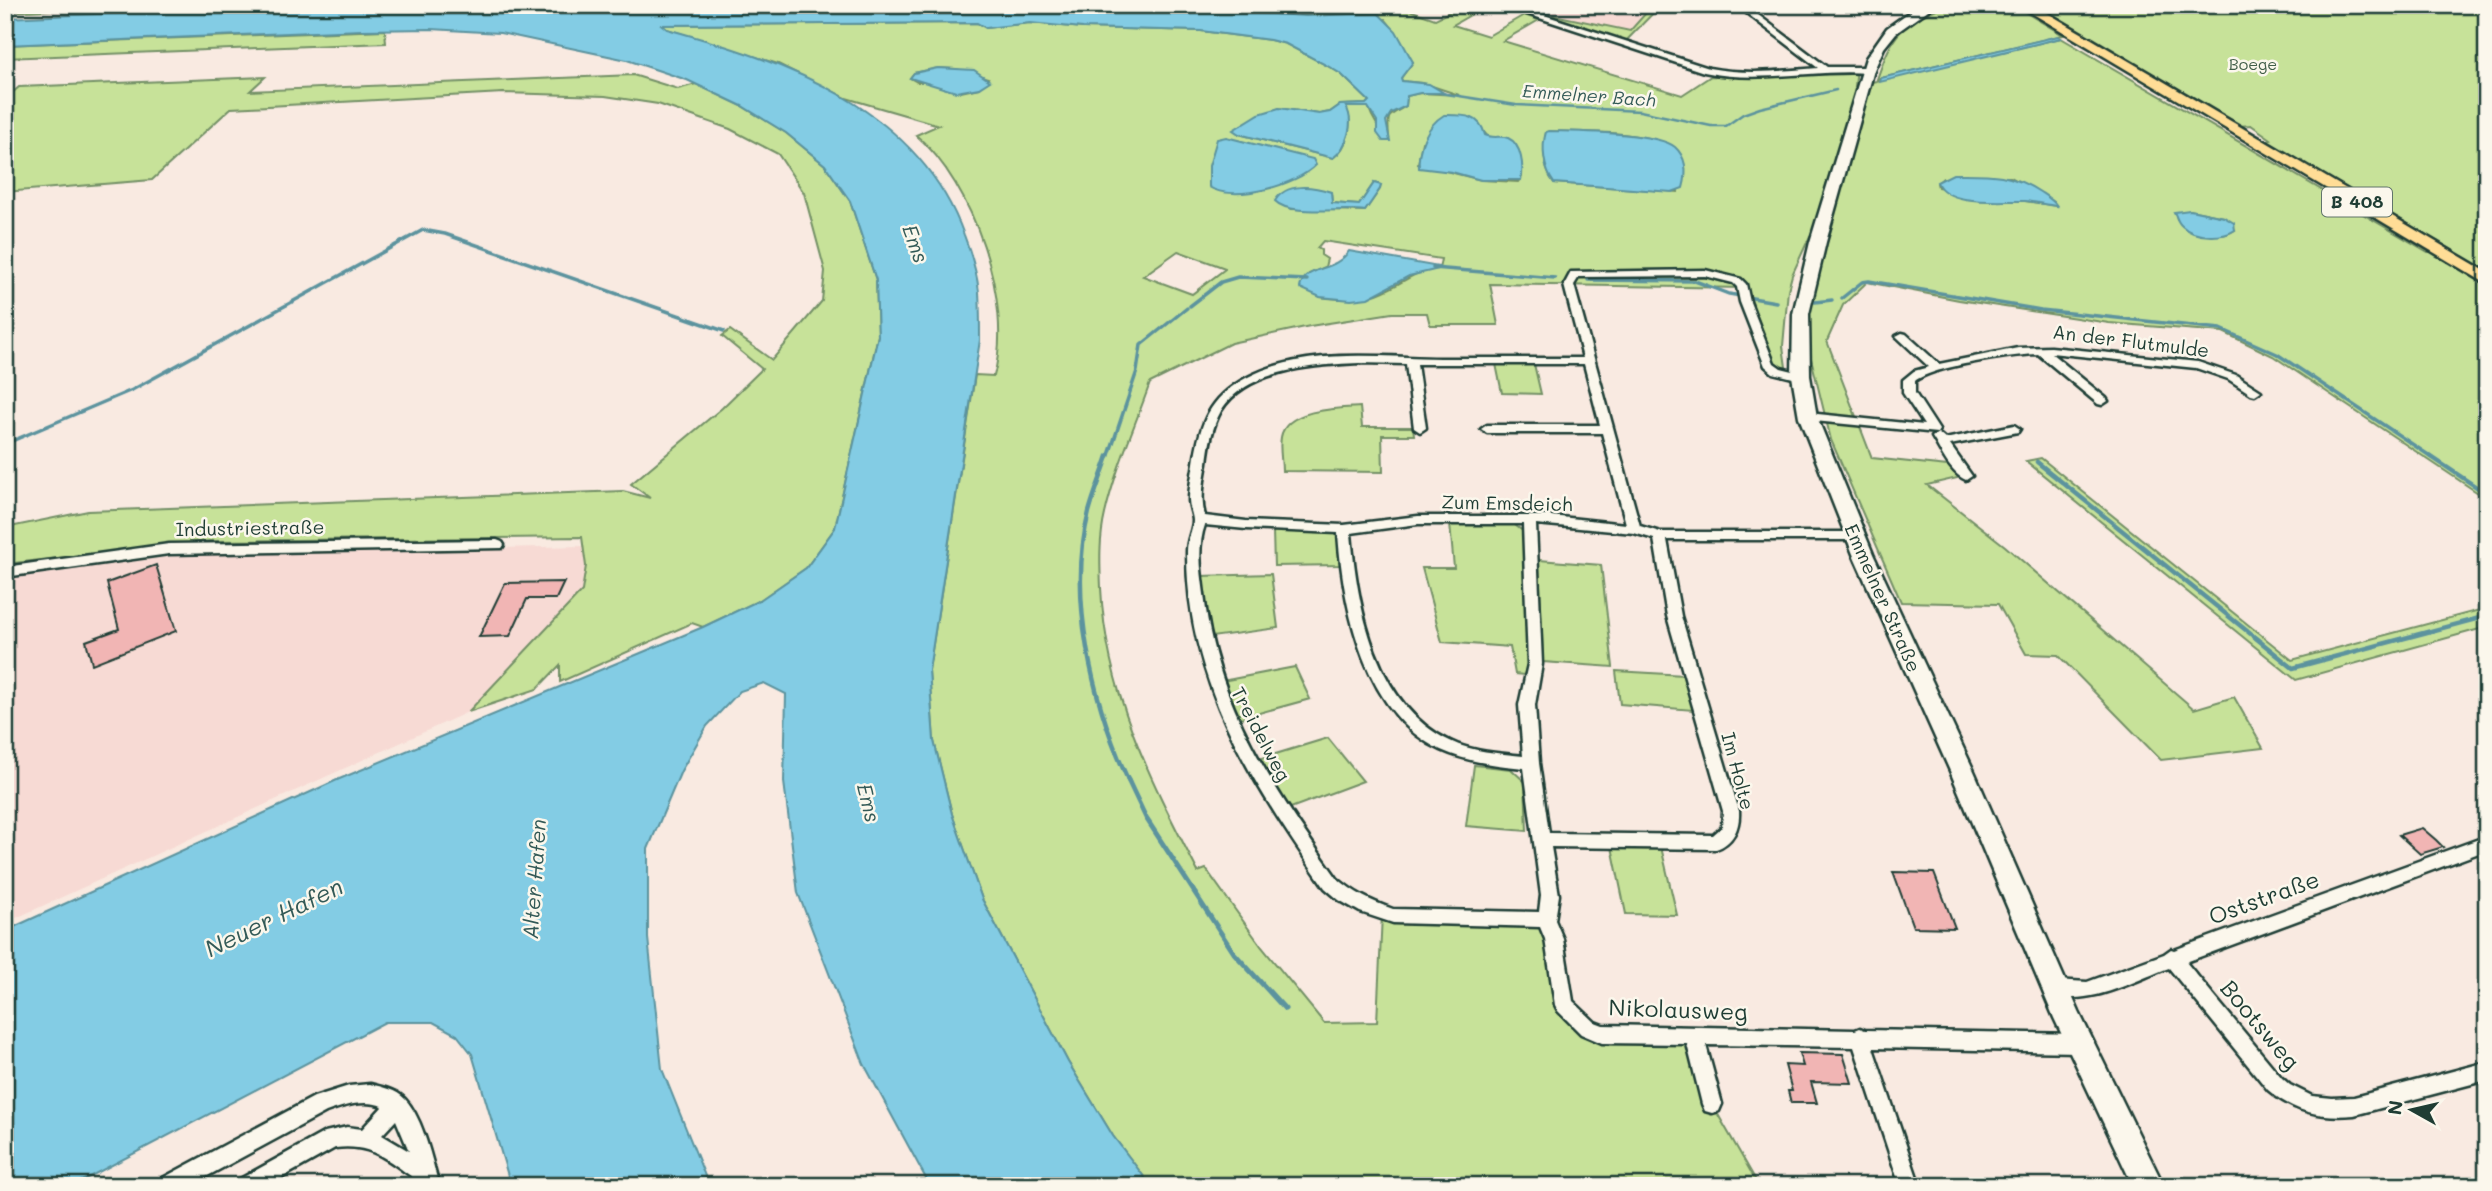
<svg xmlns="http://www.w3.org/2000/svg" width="2492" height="1191" font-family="Mali,sans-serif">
<rect width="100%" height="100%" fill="#f9eae1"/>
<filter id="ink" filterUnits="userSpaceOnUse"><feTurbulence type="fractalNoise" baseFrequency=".0143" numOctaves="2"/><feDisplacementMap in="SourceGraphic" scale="14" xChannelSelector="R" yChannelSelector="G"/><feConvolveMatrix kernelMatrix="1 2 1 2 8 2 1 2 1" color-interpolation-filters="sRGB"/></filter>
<g filter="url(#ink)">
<g fill="#f7dad4">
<polygon points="1237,5 1314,5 1299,15 1209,10 1210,8"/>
<polygon points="1504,5 1653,5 1630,31 1554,15 1547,19"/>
<polygon points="583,546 586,566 582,591 468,712 5,923 5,577 175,556"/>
</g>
<g fill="#c7e299" stroke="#739066" stroke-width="2" fill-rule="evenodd">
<polygon points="5,5 165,5 5,12"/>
<path d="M1314 5H1395L1435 19C1453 10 1466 3 1486 6L1453 25 1488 36 1524 15 1539 20 1503 41 1682 95 1711 76 1760 78 1857 69 1855 86 2061 38 2428 252 2454 251 2266 141 2271 139 2251 125 2239 126 2034 5H2487V499L2273 356 2223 332 2109 323 1959 300 1867 282 1843 305 1827 341 1872 458 1957 467 1966 476 1927 485 2005 546 2194 709 2234 697 2263 748 2161 760 2058 655 2026 654 1998 604 1901 602 1831 440 1809 350V316L1828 238 1810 236 1792 275 1788 290 1783 346 1787 374 1777 371 1747 288 1490 284 1498 325H1430L1427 313H1392L1310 326 1231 343 1150 383C1135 426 1115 470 1105 514 1099 539 1100 563 1101 588 1106 694 1151 780 1198 872L1206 869 1261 946 1324 1023 1377 1022 1382 914 1546 920 1564 1005 1588 1028 1695 1038 1712 1104 1759 1186H1151L1113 1136 1068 1062 982 899 952 814 934 741 929 670 975 375 994 376C1014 302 973 184 916 135L939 125 846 98 778 64 667 29 662 25 977 23 986 28 1030 23 1083 28 1201 31 1270 40 1286 44 1326 65 1341 74 1369 101 1366 104 1340 105 1330 112 1319 114 1279 108 1239 134 1333 158C1348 147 1354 124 1346 107L1368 106C1372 118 1379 130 1389 138 1388 114 1385 118 1406 106L1407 96 1420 93 1459 95 1423 83 1402 81 1401 78 1413 62C1401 50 1399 34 1385 19L1299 15ZM938 68 956 69 988 78 979 88 961 92 928 82H917L910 78 914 73ZM1483 131 1489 138 1504 137C1518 149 1523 157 1522 177L1518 182 1481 180 1418 164 1422 142ZM1549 131C1589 133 1639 129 1675 148L1678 192 1554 183C1543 169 1543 149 1546 132ZM2011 177 2054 202 2056 206 1938 187 1937 183 1943 178ZM1374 183 1381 185 1380 189 1365 211 1292 209 1305 187 1331 192 1332 203 1359 205ZM2190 210 2224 217 2235 230C2216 243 2196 228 2177 219L2176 215ZM1323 241 1441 259 1439 269C1416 269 1404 283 1384 291 1363 301 1342 300 1320 297L1309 274 1325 267 1327 259 1321 255V250L1317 248ZM1178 251 1225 268V269L1192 294 1143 276Z"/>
<polygon points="1653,5 1661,5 1623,44 1547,19 1554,15 1630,31"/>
<path d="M1946 5H2013L2063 35 1877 79C1893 33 1900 24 1946 5Z"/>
<polygon points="385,30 386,43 5,58 5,45"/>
<polygon points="633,75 678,89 696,84 742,106 786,133 825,165 850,201 876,280 878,335 835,528 806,568 760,600 703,627 692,623 560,682 560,665 537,689 468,712 582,591 586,566 582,537 209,541 5,564 5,528 88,511 623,491 650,498 631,484 722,408 762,369 722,336 730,330 772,360 822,301 825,271 804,193 778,154 730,129 658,104 605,96 503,93 231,108 152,180 5,192 5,99 19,87 265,77 250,91"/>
<polygon points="1496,364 1534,364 1541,394 1502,393"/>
<path d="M1360 407 1362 427H1413L1414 435H1382L1383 472 1282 471C1282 461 1279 448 1281 437 1286 409 1338 408 1360 407Z"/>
<polygon points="2041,458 2292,660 2487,608 2487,627 2296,680 2026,461"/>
<polygon points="1512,523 1524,532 1529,660 1524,675 1515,674 1510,647 1442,642 1422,568 1454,568 1450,524"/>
<polygon points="1273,531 1332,533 1337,535 1341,565 1274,566"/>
<polygon points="1539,560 1601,565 1613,667 1543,662"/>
<polygon points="1271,574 1278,628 1212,637 1201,576"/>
<polygon points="1295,667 1310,699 1237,719 1222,681"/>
<polygon points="1616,671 1684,675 1693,710 1620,704"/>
<polygon points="1328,738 1363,781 1288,809 1259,759"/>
<polygon points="1474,765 1511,769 1525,782 1527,831 1466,826"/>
<polygon points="1612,847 1661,847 1677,915 1626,914"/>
</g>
<g fill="#83cce4" stroke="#5b939e" stroke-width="2">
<path d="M301 5H518L594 11 722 5H1237L1209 10 1306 16 1378 13 1396 31 1413 62 1401 78 1402 81 1429 84 1444 93H1420L1407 96 1406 106 1391 113 1386 121 1390 141H1383L1377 133V121L1368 107H1346C1355 122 1347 148 1333 158L1239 134 1233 130 1259 114 1279 108 1319 114 1330 112 1340 105 1366 104 1369 101 1341 74 1326 65 1286 44 1270 40 1201 31 1083 28 1030 23 986 28 977 23 662 25 667 29C787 62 918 108 964 235 971 253 977 273 979 292 980 308 980 324 980 340L929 670 934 741 952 814 982 899 1068 1062 1113 1136 1151 1186H930L864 1064 798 893 784 782 786 694 764 683 740 691 707 726 681 771 648 849V938L662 1069 709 1186H511L472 1054 457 1035 433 1022H385L72 1186H5V931L337 780 703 627 760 600 806 568 835 528 878 336 876 280 850 201 825 165 786 133 742 106 687 80 627 60 500 33 431 29 362 30 5 45V18Z"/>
<polygon points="2058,36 2061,38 1880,82 1881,78"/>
<polygon points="938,68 974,70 990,81 979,88 956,92 910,78 914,73"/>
<path d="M1444 115C1464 115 1480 114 1485 135 1493 139 1501 135 1508 138 1522 144 1524 168 1521 180H1481L1452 172 1419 168C1417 149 1427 125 1444 115Z"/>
<path d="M1549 131C1576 132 1656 132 1675 147 1687 158 1687 174 1683 188L1672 192 1554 183C1544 170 1541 148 1546 132Z"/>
<path d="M1226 137 1313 159 1316 165C1297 185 1234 203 1209 187V166L1217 139Z"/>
<path d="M1953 174C1988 174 2009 172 2040 192 2046 196 2053 200 2057 206 2047 205 2035 202 2025 201 2002 200 1947 207 1937 182Z"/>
<path d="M1374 183 1381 185 1380 189 1365 211C1343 207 1290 217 1275 201 1286 182 1313 186 1331 192L1332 203 1359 205Z"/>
<path d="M2190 210 2224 217 2234 223 2235 230C2222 239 2194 238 2182 226 2177 222 2177 217 2174 212Z"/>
<path d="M1349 251 1439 267V269L1409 276 1368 298 1351 300 1320 297 1300 288C1304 265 1334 273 1349 251Z"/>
</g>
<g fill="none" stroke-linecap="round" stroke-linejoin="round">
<polyline stroke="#5b939e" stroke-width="2.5" points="1440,93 1516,105 1640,111 1711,126 1726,126 1743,114 1760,108 1836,90"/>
<g stroke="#5b939e" stroke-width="3.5">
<polyline points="1433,268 1555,278"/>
<polyline points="1588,280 1695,281 1729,294 1776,302"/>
<polyline points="1842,298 1862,282 1869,281 2041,310 2221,329 2277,354 2433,458"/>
<polyline points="1815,302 1832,300"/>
<polyline points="1190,306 1221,282 1238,277 1307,280"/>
<polyline points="5,444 132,390 423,230 445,234 724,331"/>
<polyline points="1108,458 1137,371 1141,345 1187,308"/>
</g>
<g stroke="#5b939e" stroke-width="4.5">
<path d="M1108 456C1102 475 1094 493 1089 512 1067 597 1093 704 1129 782"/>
<polyline points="2430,456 2487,494"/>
<polyline points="2037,462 2293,668 2487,616"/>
</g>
<polyline stroke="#5b939e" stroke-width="5" points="1128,780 1146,818 1234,953 1285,1009"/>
</g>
<g fill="#f1b5b4" stroke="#1f3d34" stroke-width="2">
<polygon points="156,565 176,631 92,664 86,641 119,629 107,583"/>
<polygon points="564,582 556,599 527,599 510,636 479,637 505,583"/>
<polygon points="2422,828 2436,840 2443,847 2420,854 2399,835"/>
<polygon points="1893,872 1934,873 1955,928 1913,927"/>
<polygon points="1799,1053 1843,1054 1852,1083 1811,1082 1817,1103 1791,1103 1788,1091 1792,1091 1785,1065 1803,1066"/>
</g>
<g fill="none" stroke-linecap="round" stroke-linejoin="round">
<g stroke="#1f3d34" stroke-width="5">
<g id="street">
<path d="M1500 5H1513L1709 68C1746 75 1780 71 1818 68L1736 5H1745L1827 67H1868L1872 70 1868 73C1813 69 1759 84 1704 72Z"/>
<path d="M1705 270 1741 279 1746 284 1750 302 1774 363 1781 368 1805 374 1807 376 1801 380 1773 373 1765 366 1740 302 1737 287 1733 283 1705 276 1579 277 1574 285 1640 526 1660 532H1855L1862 536 1855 540H1667L1681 616 1739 811C1740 828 1733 843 1716 849L1551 847 1559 895 1555 920 1563 939 1573 1001 1595 1022 1603 1025 1855 1030 1860 1028 1865 1030 2079 1034 2086 1037 2088 1043 2086 1049 2079 1052 1873 1048 1920 1186H1900L1854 1047 1706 1045 1722 1104 1719 1111 1712 1113 1705 1111 1702 1104 1687 1044 1602 1043 1581 1034 1558 1011 1555 1005 1545 939 1540 927 1393 923 1360 912 1339 900 1325 888C1253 784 1186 683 1187 551 1187 539 1193 529 1193 521 1193 515 1189 507 1189 500 1189 488 1192 476 1194 463 1200 423 1209 398 1246 378 1303 347 1378 357 1440 358 1487 358 1535 358 1583 358L1564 285 1571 272ZM1359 363 1406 364 1414 428 1420 432 1426 428 1417 364H1584L1600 425H1487L1481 429 1487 433H1602L1626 524 1551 516H1418L1344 525 1246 521 1205 516C1200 499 1204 480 1207 463 1209 445 1212 427 1221 411 1246 369 1316 365 1359 363ZM1418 524H1523L1528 664 1519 705 1523 756C1498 753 1472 752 1450 741 1375 705 1357 606 1351 533ZM1536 524 1634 533 1654 539 1667 616 1723 811 1722 827 1713 835 1549 833 1539 763 1535 705 1542 664ZM1205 525 1246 529 1338 533C1343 608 1365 715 1441 750 1467 762 1496 765 1524 768L1541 895 1539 912 1393 909C1371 901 1354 893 1337 878 1274 789 1216 706 1204 594 1201 571 1197 547 1205 525Z"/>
<path d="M1902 333 1906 334 1939 364 2018 348 2051 347 2198 362 2236 375 2261 391 2255 395 2251 394 2228 379 2196 368 2051 353 2106 398 2108 401 2102 405 2098 404 2038 354C2012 355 1934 366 1915 381V393L1939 430 1937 433 1804 420 1802 417 1804 414 1808 413 1924 425 1903 393V380L1914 371 1929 367 1898 338 1896 336Z"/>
<path d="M2014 425 2020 429 2018 432 1950 445 1972 476 1966 480C1950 473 1941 451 1932 437L1938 433 1945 439Z"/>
<polygon points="497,540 502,542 504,545 502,548 169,554 5,577 5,567 169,544"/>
<path d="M2487 836V850L2186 962 2282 1078 2290 1085 2312 1096 2332 1098 2354 1097 2487 1062V1080L2354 1115C2321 1118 2294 1112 2268 1090L2169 968C2133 981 2088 1008 2050 994L2047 988 2050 982 2056 980 2087 982 2164 954 2171 949 2174 950Z"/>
<path d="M370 1084C382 1087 397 1090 405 1099 423 1118 432 1160 439 1186H419L418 1181C389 1161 372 1143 335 1148L267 1186H237L240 1179 325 1132 347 1127 362 1129 383 1106C364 1099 345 1105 326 1112L189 1186H158L161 1179 314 1097 349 1086ZM396 1120 409 1151 382 1135Z"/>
</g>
</g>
<g stroke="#1f3d34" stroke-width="5">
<polygon id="secondary" points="1919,5 1935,5 1896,33 1884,48 1874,70 1826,242 1809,314 1810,376 1817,417 1873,554 1974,771 2079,1012 2164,1186 2133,1186 2054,1018 1950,771 1853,554 1799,417 1792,376 1793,314 1810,242 1866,58 1887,28"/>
</g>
<g stroke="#1f3d34" stroke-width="5">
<polygon id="primary" points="2018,5 2034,5 2487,272 2487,284"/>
</g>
<use href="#street" fill="#fbf7ec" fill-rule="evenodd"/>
<use href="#secondary" fill="#fbf7ec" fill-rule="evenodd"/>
<use href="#primary" fill="#ffdd96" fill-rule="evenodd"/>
</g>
</g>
<g text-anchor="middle" stroke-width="5" stroke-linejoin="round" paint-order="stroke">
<g font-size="16" fill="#415e48" stroke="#fbf7ec">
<text x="2253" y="70">Boege</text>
</g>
<g font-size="18" font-style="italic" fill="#335a57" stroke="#fbf7ec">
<text transform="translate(1589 96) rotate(4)" y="6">Emmelner Bach</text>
</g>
<rect fill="#fbf7ec" stroke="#61756b" stroke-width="2" x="2322" y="187.5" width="70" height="29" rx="5"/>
<g font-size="18" font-weight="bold" fill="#1f3d34">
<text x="2357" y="208">B 408</text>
</g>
<g font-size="19" fill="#1f3d34" stroke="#fbf7ec">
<text transform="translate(2131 341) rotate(7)" y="7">An der Flutmulde</text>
<text transform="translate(1507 503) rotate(1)" y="7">Zum Emsdeich</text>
<text transform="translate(250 528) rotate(-1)" y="7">Industriestraße</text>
<text transform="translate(1883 598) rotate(66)" y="7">Emmelner Straße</text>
<text transform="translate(1261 734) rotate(62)" y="7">Treidelweg</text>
<text transform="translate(1738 771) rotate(75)" y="7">Im Holte</text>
</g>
<g font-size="21" font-style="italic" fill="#335a57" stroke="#fbf7ec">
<text transform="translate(915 244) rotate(70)" y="7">Ems</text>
<text transform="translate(868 803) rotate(76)" y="7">Ems</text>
<text transform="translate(535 879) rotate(-86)" y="7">Alter Hafen</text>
</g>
<g font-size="23" fill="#1f3d34" stroke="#fbf7ec">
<text transform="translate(2264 898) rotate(-20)" y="8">Oststraße</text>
<text transform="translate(1678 1010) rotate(2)" y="8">Nikolausweg</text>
<text transform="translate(2260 1025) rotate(50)" y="8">Bootsweg</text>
</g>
<g font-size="24" font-style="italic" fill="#335a57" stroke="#fbf7ec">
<text transform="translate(274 918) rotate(-26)" y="8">Neuer Hafen</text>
</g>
</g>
<rect width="2492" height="1191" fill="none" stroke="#fbf7ec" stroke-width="28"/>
<rect x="14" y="14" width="2464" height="1163" fill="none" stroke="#1f3d34" stroke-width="2.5" filter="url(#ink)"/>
<g transform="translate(2412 1110) rotate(278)" stroke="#fbf7ec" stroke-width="5" paint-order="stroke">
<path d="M0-5L12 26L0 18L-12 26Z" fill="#1f3d34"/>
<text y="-10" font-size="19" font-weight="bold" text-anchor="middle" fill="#1f3d34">N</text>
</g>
</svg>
